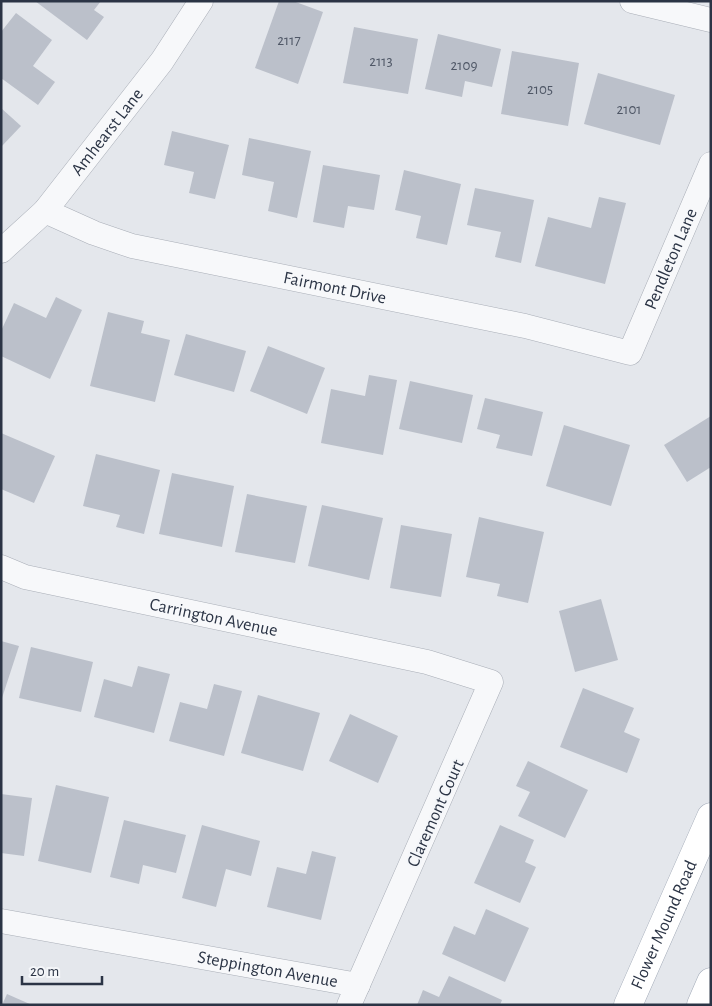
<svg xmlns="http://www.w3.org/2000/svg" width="712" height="1006" font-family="'Alegreya Sans',sans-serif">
<rect width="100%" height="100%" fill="#e4e7ec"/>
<g fill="#bbc0ca">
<polygon points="35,1 101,1 94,10 104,17 87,40"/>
<polygon points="279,1 293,1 323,12 298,84 255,68"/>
<polygon points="16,13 52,40 33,66 55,82 38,105 1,78 1,32"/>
<polygon points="354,27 418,39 408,94 343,83"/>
<polygon points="438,34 501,49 492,87 465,81 462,97 425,89"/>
<polygon points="512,51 579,63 568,126 501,114"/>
<polygon points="598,73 675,95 660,145 584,124"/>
<polygon points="1,108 21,126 1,147"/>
<polygon points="172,131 229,145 215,199 189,193 194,172 164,165"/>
<polygon points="249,138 311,151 297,218 268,211 274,182 242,175"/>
<polygon points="323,165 380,175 374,210 348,206 344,228 313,222"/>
<polygon points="404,170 461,184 447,245 416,238 421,216 395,210"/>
<polygon points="475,188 534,200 521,263 495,257 501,232 467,225"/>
<polygon points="599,197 626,203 605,284 535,266 548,217 591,228"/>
<polygon points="56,297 82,310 50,379 1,356 1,331 14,303 46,318"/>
<polygon points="108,312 144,321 141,333 170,340 155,402 90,386"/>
<polygon points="186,334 246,351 234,392 174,375"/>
<polygon points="268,346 325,368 307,414 250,391"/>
<polygon points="369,375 397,380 383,455 321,443 331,389 365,396"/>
<polygon points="410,381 473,395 462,443 399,429"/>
<polygon points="485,398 543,412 532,456 496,448 500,435 477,429"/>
<polygon points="711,416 711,467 687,482 664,445"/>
<polygon points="564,425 630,445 611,506 546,486"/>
<polygon points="1,433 55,456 34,503 1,489"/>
<polygon points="96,454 160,470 144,534 116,527 120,515 83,506"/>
<polygon points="172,473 234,486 222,547 159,534"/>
<polygon points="247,494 307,506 295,563 235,552"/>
<polygon points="322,505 383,518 369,580 308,566"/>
<polygon points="479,517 544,532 528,603 497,596 500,584 466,577"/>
<polygon points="401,525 452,534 441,597 390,588"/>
<polygon points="601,599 618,660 575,672 559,611"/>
<polygon points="1,641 19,646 2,698 1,698"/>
<polygon points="31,647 93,662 81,712 19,698"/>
<polygon points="138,666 170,674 154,733 94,717 104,679 132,687"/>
<polygon points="214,684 242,691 224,756 169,741 180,702 207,709"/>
<polygon points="583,688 634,708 624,732 640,739 627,773 560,747"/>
<polygon points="258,695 320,713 303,771 241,753"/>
<polygon points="350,714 398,736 378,783 329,761"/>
<polygon points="528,761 588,790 565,838 518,816 530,792 516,786"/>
<polygon points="56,785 109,797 91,873 38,861"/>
<polygon points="1,794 32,798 24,856 1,853"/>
<polygon points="124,820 186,835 176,873 143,865 139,884 110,877"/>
<polygon points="202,825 260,841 251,876 226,869 216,907 182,898"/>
<polygon points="500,825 534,840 525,862 536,867 520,903 474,883"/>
<polygon points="312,851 336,857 321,920 267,907 277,867 306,874"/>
<polygon points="486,909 529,928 505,982 442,954 454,926 475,935"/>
<polygon points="449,976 502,1000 500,1005 417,1005 423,990 439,997"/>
<polygon points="7,994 32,1005 2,1005"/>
</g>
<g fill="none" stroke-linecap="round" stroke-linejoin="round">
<g stroke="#a9aeb7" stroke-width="25">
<g id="minor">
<polyline points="632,1 711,20"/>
<path id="s1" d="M45 211 94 233 132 246 525 326 630 353 711 164"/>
<path id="s2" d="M1 251 45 211 162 61 201 1"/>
<path id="s3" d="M1 567 25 577 427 662 491 682 349 1005"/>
<path id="s4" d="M1 921 358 985"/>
</g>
</g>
<g stroke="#a3abb8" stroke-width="29">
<g id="primary">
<path id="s5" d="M628 1005 711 817"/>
<polyline points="701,1005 711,982"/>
</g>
</g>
<use href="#minor" stroke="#f7f8fa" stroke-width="24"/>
<use href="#primary" stroke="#fff" stroke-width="28"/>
</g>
<g text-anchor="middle" stroke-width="4" stroke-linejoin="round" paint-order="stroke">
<g font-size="15" fill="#4f5766">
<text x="289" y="45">2117</text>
<text x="381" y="66">2113</text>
<text x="464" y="70">2109</text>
<text x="540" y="94">2105</text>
<text x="629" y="114">2101</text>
</g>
<g font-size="18" fill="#2b3445" stroke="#f4f6f9">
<text dy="6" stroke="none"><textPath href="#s2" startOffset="160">Amhearst Lane</textPath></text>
<text dy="6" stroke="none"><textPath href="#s1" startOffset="706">Pendleton Lane</textPath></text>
<text dy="6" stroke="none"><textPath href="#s1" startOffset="301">Fairmont Drive</textPath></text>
<text dy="6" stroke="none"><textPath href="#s3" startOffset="219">Carrington Avenue</textPath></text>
<text transform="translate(435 813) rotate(-66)" y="6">Claremont Court</text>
<text dy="6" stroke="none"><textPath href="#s5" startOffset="88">Flower Mound Road</textPath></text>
<text dy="6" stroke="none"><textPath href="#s4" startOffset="271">Steppington Avenue</textPath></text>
</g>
</g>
<rect width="712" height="1006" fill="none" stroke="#2b3445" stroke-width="5"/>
<path d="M22 976v8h80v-8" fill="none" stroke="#2b3445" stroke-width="2.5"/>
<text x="30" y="976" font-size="15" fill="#2b3445" stroke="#f4f6f9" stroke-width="4" paint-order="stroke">20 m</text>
</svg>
